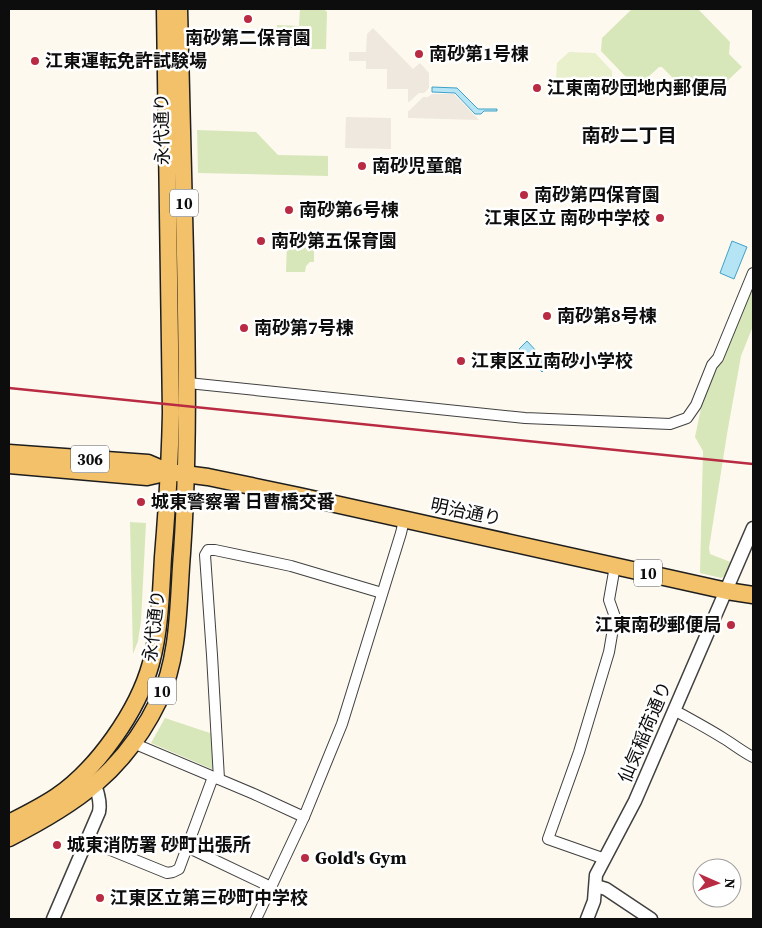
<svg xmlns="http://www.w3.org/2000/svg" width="762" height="928" font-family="'Source Serif 4','Noto Sans JP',serif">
<rect width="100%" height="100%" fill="#fef9ee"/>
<g fill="#d7e7b9">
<polygon points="300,9 324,9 327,12 326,49 311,49 311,26 299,26 299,48 276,48 277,25 299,26"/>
<polygon points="632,9 698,9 730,42 729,54 742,67 726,82 676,81 662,67 659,67 647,78 626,77 601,51 602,38"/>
<polygon points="197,130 256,132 278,155 328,156 328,176 198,173"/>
<polygon points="287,243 314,244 314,262 310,262 306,266 305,272 286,272"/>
<polygon points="753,286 753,326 741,356 727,434 709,548 710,554 733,563 727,575 721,578 700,573 703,451 695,437 701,408 704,397 740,320"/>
<polygon points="130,522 146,523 141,621 138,641 133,654"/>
<polygon points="165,718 213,734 214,770 151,743"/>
</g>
<polygon fill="#e7efcb" points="569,52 595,53 612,71 612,83 556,81 557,63"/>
<g fill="#eee8de">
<polygon points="373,28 413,69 420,63 429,73 429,88 424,93 419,93 409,102 408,102 408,89 387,89 387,69 366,69 366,61 349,61 349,52 366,52 367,34"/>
<polygon points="432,94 454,94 479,120 408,118 408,111 409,111 423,97 428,97"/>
<polygon points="346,117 391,118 391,149 345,148"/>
</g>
<g fill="#b5e4f4" stroke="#3fa1c8">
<polygon points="432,87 457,88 478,109 497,109 497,111 484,111 481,114 475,114 455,93 432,92"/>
<polygon points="732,241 747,247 734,279 720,273"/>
<polygon points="527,341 549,365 542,372 519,349"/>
</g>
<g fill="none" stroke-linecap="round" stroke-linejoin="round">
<g stroke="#404040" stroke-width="12">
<g id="minor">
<polyline points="188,383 525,418 670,424 687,418 696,405 712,365 718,358 753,273"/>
<path d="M674 710C690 719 707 728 723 738 733 744 743 752 753 757"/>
<polyline points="133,743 254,794 304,817 342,724 401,533 404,520"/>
<polyline points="219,779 212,655 205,555 208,550 215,550 291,566 382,593"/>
<polyline points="86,840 167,873 173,872 179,869 213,777"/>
<polyline points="187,847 271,887"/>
<polyline points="605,859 548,839 579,752 609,652 615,617 609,600 615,566"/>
<polyline points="256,919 304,817"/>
</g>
</g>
<g stroke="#404040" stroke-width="15">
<g id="tertiary">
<polyline points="596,886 606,889 651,919"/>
<path d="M53 919 99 812C101 803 98 793 95 785"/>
<polyline points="587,919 594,901 596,875 635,801 753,528"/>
</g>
</g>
<g stroke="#1e1e1e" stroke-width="19">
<g id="primary">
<polyline points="9,453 148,463 169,472 208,477 299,496 727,591 753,595"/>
<polyline points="9,465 147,477 169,472"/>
<path d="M9 823C25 815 41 807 56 797 97 769 138 711 151 663 160 630 161 592 163 557 167 509 170 461 171 413L165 9"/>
<path d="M9 838C76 804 125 771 159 700 180 656 178 600 182 553 189 452 187 354 185 254 183 172 181 90 179 9"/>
</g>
</g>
<use href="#minor" stroke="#fff" stroke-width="10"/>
<use href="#tertiary" stroke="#fff" stroke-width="12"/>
<use href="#primary" stroke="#f3c169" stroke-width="16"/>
<polyline stroke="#b82b42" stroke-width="2.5" points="9,388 753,464"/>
</g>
<g fill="#b82b42" stroke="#fff" stroke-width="2">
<circle cx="248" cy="19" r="5"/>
<circle cx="419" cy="54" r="5"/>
<circle cx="35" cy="61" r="5"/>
<circle cx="537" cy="88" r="5"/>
<circle cx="362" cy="166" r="5"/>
<circle cx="524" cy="195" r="5"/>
<circle cx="289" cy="210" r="5"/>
<circle cx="660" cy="218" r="5"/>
<circle cx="261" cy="241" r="5"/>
<circle cx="547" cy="316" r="5"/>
<circle cx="244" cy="328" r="5"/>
<circle cx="461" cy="361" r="5"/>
<circle cx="141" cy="502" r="5"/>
<circle cx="731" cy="625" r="5"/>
<circle cx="57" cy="845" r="5"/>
<circle cx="305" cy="858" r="5"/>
<circle cx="100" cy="898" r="5"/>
</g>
<g text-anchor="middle" stroke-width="5" stroke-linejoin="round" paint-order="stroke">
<g fill="#fff" stroke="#565656" stroke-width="1">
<rect x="170" y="189.5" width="28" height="27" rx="4"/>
<rect x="71" y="445.5" width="38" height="27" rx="4"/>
<rect x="634" y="559.5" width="28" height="27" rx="4"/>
<rect x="148" y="677.5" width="28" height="27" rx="4"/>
</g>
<g font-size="16" font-weight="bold" fill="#0d0d0d">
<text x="184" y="209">10</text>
<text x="90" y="465">306</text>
<text x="648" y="579">10</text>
<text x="162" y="697">10</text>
</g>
<g font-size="18" font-weight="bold" fill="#0d0d0d" stroke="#fff" text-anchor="start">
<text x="248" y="44" text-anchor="middle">南砂第二保育園</text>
<text x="429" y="60">南砂第1号棟</text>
<text x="45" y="67">江東運転免許試験場</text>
<text x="547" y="94">江東南砂団地内郵便局</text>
<text x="372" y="172">南砂児童館</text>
<text x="534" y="201">南砂第四保育園</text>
<text x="299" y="216">南砂第6号棟</text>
<text x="650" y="224" text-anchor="end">江東区立 南砂中学校</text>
<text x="271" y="247">南砂第五保育園</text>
<text x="557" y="322">南砂第8号棟</text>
<text x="254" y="334">南砂第7号棟</text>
<text x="471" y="367">江東区立南砂小学校</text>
<text x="151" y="508">城東警察署 日曹橋交番</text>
<text x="721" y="631" text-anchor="end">江東南砂郵便局</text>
<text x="67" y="851">城東消防署 砂町出張所</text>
<text x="315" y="864">Gold's Gym</text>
<text x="110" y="904">江東区立第三砂町中学校</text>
</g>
<g font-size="18" fill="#0d0d0d" stroke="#fff">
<text transform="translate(162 129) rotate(-91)" y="6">永代通り</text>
<text transform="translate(466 512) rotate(12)" y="6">明治通り</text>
<text transform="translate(154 626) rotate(-83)" y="6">永代通り</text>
<text transform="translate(645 732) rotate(-67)" y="6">仙気稲荷通り</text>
</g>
<g font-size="19" font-weight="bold" fill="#0d0d0d" stroke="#fff">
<text x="629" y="142">南砂二丁目</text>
</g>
</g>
<rect width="762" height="928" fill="none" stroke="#0d0d0d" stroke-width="20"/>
<g transform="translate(717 883) rotate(92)"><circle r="24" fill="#ffffff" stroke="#9e9e9e"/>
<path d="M0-4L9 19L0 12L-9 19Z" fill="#b82b42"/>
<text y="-8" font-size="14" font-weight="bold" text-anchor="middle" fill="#0d0d0d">N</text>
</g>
</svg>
